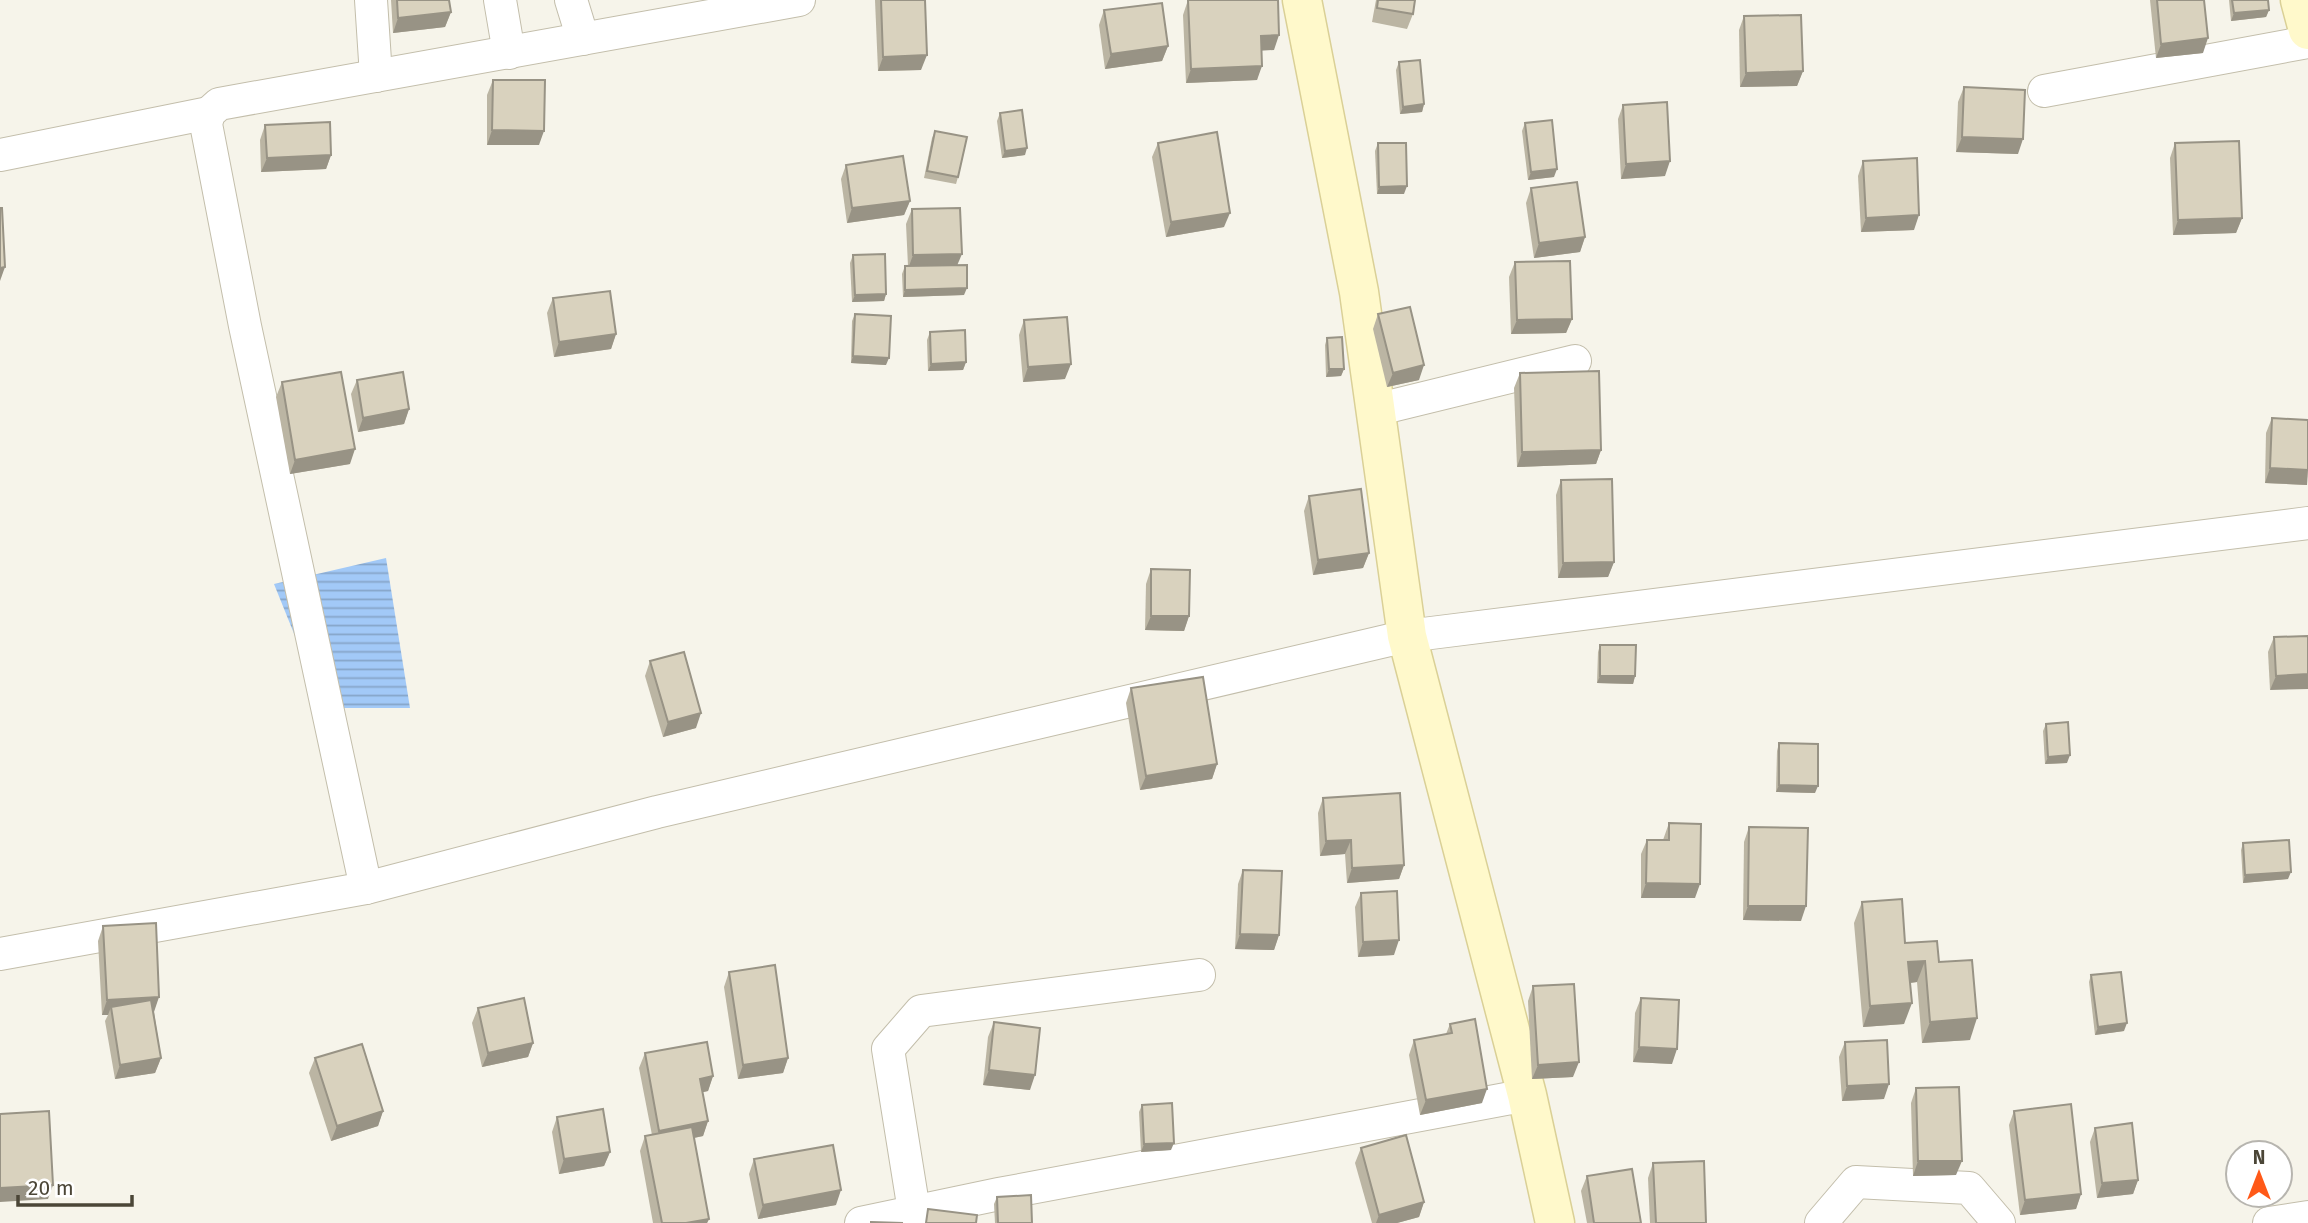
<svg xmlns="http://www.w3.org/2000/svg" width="2308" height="1223" font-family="'Fira Sans',sans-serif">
<defs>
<pattern id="water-rules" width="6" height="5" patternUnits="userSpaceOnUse" patternTransform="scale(1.75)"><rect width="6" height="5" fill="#a2c9f7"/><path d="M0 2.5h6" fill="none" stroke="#86a5c9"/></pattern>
</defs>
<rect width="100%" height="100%" fill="#f6f4ea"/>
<polygon fill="url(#water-rules)" points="386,558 410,708 324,708 274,584"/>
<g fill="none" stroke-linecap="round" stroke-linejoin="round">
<g stroke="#c3beab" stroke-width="34">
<g id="street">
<polyline points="371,0 376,76"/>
<polyline points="500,0 509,53"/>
<polyline points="571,0 583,39"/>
<polyline points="2044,91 2308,42"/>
<polyline points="0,155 209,113"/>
<polyline points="1375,410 1575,361"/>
<polyline points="366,888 245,326 206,124 209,113 219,104 799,0"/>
<polyline points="0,954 366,888 657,812 1407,636 2308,523"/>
<polyline points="914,1211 888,1049 921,1011 1199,975"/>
<polyline points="861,1223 999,1194 1527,1095"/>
<polyline points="1821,1223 1856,1182 1969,1188 1999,1223"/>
<polyline points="2269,1223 2308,1217"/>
</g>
</g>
<g stroke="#dad096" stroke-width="41">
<g id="secondary">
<polyline points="1302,0 1359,292 1407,636 1527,1095 1555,1223"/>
<polyline points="2300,0 2308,30"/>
</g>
</g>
<use href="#street" stroke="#fff" stroke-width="32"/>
<use href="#secondary" stroke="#fff9cb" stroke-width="38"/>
</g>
<g fill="#bbb5a3">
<polygon points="391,0 449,0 451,12 445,27 393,33"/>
<polygon points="875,0 925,0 921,70 878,71"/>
<polygon points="1188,0 1274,50 1262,50 1257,80 1186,83 1183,15"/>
<polygon points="1376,0 1415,0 1413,14 1407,29 1372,22"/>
<polygon points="2150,0 2204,0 2203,53 2156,58"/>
<polygon points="2229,0 2268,0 2269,10 2266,17 2231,21"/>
<polygon points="1104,10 1168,46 1162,61 1105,69 1099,25"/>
<polygon points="1744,16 1803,71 1797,86 1740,87 1739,30"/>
<polygon points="1399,62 1424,104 1422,112 1400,114 1396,70"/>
<polygon points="493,80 539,145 487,145 487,95"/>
<polygon points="1964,87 2018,154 1956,152 1958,102"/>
<polygon points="1623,105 1665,176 1621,179 1618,119"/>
<polygon points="1000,113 1025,155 1002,158 997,121"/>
<polygon points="1525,123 1554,177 1528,180 1522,131"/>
<polygon points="265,125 331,155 326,169 261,172 260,140"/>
<polygon points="935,131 958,177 956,184 924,178 932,138"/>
<polygon points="1158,143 1224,227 1166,237 1152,157"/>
<polygon points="1378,143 1404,194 1377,194 1375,151"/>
<polygon points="2175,143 2242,218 2236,233 2173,235 2170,158"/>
<polygon points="1863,161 1914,230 1861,232 1858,176"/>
<polygon points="846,165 910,201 904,215 847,223 841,179"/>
<polygon points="1531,188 1585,237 1580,252 1534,258 1526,203"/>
<polygon points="912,209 958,265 964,295 903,297 902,274 905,266 908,266 906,224"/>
<polygon points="853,255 886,294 884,301 852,302 850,263"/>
<polygon points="1515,262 1572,319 1566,333 1511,334 1509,277"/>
<polygon points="553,298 616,334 611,349 554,357 547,313"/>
<polygon points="855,314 886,365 851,363 852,321"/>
<polygon points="1378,314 1419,380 1387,387 1373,329"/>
<polygon points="1024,320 1065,379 1023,382 1019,335"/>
<polygon points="930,332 966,362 963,370 928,371 927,340"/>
<polygon points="1327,338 1344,369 1341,376 1326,377 1325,345"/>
<polygon points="1520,373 1601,450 1596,464 1517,467 1514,388"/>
<polygon points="357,380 409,409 404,424 358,432 351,394"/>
<polygon points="282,382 350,464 290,474 276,397"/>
<polygon points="2272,418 2308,420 2307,485 2265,483 2266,433"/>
<polygon points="1561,480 1614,562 1608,577 1558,578 1556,495"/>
<polygon points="1309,496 1369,553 1363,568 1313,575 1304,511"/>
<polygon points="1151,569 1189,616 1184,631 1145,630 1146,584"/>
<polygon points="2308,636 2270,690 2268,652 2274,637"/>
<polygon points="1600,645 1635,676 1633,684 1597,683 1598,652"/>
<polygon points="650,661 696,728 663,737 645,676"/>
<polygon points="1131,688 1217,764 1212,779 1140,790 1126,703"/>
<polygon points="2046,724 2067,763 2045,764 2043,731"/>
<polygon points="1779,743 1815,793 1776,792 1777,751"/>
<polygon points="1323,798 1404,865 1399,879 1347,883 1345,854 1320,856 1318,813"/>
<polygon points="1669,823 1695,898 1641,898 1641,854 1647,840 1663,840"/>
<polygon points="1749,827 1801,921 1743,920 1744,842"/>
<polygon points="2243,843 2288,879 2243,883 2241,850"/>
<polygon points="1243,870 1279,935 1274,950 1235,949 1238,884"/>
<polygon points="1361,893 1394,955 1358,957 1355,907"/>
<polygon points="1862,902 1905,943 1939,962 1970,1040 1922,1043 1917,982 1910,983 1904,1024 1863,1027 1854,923"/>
<polygon points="103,926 154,1012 161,1058 155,1073 115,1079 105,1021 108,1015 102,1015 98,941"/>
<polygon points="729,972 788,1058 783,1073 738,1079 724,987"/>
<polygon points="2091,975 2124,1031 2095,1035 2089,982"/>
<polygon points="1533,986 1573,1077 1532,1079 1528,1001"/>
<polygon points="1641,998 1672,1064 1633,1062 1635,1013"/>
<polygon points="478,1008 533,1043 528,1057 482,1067 472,1023"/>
<polygon points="994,1022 1030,1090 983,1085 988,1037"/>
<polygon points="1450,1024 1482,1103 1420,1115 1409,1055 1414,1040 1446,1034"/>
<polygon points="1845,1042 1884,1099 1842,1101 1839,1057"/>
<polygon points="645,1053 713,1076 708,1091 702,1092 708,1121 703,1136 694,1138 709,1219 707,1223 653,1223 640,1151 645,1136 652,1135 639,1068"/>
<polygon points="315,1058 383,1111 378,1126 331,1141 309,1073"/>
<polygon points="1916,1088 1956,1175 1913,1176 1911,1103"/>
<polygon points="1142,1105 1171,1150 1141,1152 1139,1112"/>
<polygon points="2014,1111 2081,1194 2076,1209 2020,1215 2009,1125"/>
<polygon points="557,1117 610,1152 604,1166 559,1174 552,1132"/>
<polygon points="2095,1128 2138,1180 2133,1194 2097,1198 2090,1142"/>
<polygon points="1361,1148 1424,1202 1419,1217 1397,1223 1372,1223 1355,1163"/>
<polygon points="754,1159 836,1205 758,1219 749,1174"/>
<polygon points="1653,1163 1706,1223 1650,1223 1648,1178"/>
<polygon points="1587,1176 1641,1223 1587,1223 1581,1191"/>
<polygon points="997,1197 1032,1223 995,1223 994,1204"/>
</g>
<g fill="#989385">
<polygon points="2269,10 2266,17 2231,21 2234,13"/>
<polygon points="451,12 445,27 393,33 398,18"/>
<polygon points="1279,35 1274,50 1256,51 1261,36"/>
<polygon points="2208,38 2203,53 2156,58 2161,44"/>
<polygon points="1168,46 1162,61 1105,69 1111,54"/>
<polygon points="927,55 921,70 878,71 883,57"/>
<polygon points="1262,66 1257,80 1186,83 1191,69"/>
<polygon points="1803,71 1797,86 1740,87 1746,73"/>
<polygon points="1424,104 1422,112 1400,114 1403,107"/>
<polygon points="492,130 544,131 539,145 487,145"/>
<polygon points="1962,137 2023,139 2018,154 1956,152"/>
<polygon points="1027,148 1025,155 1002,158 1005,151"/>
<polygon points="331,155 326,169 261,172 267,158"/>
<polygon points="1670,161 1665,176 1621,179 1626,164"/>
<polygon points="1557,169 1554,177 1528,180 1531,172"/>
<polygon points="1407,186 1404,194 1377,194 1379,187"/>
<polygon points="910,201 904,215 847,223 852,208"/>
<polygon points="1230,213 1224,227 1166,237 1171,222"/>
<polygon points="1919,215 1914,230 1861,232 1866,218"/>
<polygon points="2242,218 2236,233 2173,235 2178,220"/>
<polygon points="1585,237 1580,252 1534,258 1539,243"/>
<polygon points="962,254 956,268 908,269 913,255"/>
<polygon points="5,267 0,281 0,268"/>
<polygon points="967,288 964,295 903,297 905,290"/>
<polygon points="886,294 884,301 852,302 855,295"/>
<polygon points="1572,319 1566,333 1511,334 1517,320"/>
<polygon points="616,334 611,349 554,357 559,342"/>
<polygon points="853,356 889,358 886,365 851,363"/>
<polygon points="966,362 963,370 928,371 931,364"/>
<polygon points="1071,364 1065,379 1023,382 1028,367"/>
<polygon points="1424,365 1419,380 1387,387 1393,373"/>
<polygon points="1329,369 1344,369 1341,376 1326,377"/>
<polygon points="409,409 404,424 358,432 363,418"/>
<polygon points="355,449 350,464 290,474 295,460"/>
<polygon points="1601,450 1596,464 1517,467 1522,452"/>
<polygon points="2270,468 2308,470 2307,485 2265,483"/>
<polygon points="1369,553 1363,568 1313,575 1318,560"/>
<polygon points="1614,562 1608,577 1558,578 1563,563"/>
<polygon points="1151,616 1189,616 1184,631 1145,630"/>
<polygon points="2308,674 2308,689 2270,690 2276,676"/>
<polygon points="1600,676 1635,676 1633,684 1597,683"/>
<polygon points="701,713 696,728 663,737 668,722"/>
<polygon points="2070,755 2067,763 2045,764 2048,757"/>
<polygon points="1217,764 1212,779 1140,790 1146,776"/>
<polygon points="1779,785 1818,786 1815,793 1776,792"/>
<polygon points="1351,840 1345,854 1320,856 1326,841"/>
<polygon points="1404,865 1399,879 1347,883 1352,868"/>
<polygon points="2291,872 2288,879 2243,883 2245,875"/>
<polygon points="1646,883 1700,884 1695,898 1641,898"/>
<polygon points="1748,906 1806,906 1801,921 1743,920"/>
<polygon points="1240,934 1279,935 1274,950 1235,949"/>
<polygon points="1399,940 1394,955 1358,957 1363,942"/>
<polygon points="1925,961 1917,982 1901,984 1908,962"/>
<polygon points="159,997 154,1012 112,1014 111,1007 108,1015 102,1015 107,1000"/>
<polygon points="1912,1003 1904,1024 1863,1027 1870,1006"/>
<polygon points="1977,1018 1970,1040 1922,1043 1930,1022"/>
<polygon points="2127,1023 2124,1031 2095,1035 2098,1027"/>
<polygon points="533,1043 528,1057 482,1067 488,1053"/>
<polygon points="1639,1047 1677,1049 1672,1064 1633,1062"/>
<polygon points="161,1058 155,1073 115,1079 120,1065"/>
<polygon points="788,1058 783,1073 738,1079 743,1065"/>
<polygon points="1579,1062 1573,1077 1532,1079 1538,1065"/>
<polygon points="989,1070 1035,1075 1030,1090 983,1085"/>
<polygon points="713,1076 708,1091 695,1094 700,1079"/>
<polygon points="1889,1084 1884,1099 1842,1101 1847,1086"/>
<polygon points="1487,1089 1482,1103 1420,1115 1426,1100"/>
<polygon points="383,1111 378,1126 331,1141 337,1126"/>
<polygon points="708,1121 703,1136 654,1146 659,1131"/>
<polygon points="1174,1143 1171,1150 1141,1152 1144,1144"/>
<polygon points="610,1152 604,1166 559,1174 564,1159"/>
<polygon points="1918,1161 1962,1161 1956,1175 1913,1176"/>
<polygon points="2138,1180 2133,1194 2097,1198 2102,1183"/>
<polygon points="53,1185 48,1199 0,1202 0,1188"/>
<polygon points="841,1190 836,1205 758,1219 763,1205"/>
<polygon points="2081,1194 2076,1209 2020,1215 2025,1200"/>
<polygon points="1424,1202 1419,1217 1397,1223 1376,1223 1379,1215"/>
<polygon points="709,1219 707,1223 686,1223"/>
</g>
<g fill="#d9d2be" stroke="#989385" stroke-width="2">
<polygon points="397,0 449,0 451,12 398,18"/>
<polygon points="881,0 925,0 927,55 883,57"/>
<polygon points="1188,0 1278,0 1279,35 1261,36 1262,66 1191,69"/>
<polygon points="1378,0 1415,0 1413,14 1377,8"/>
<polygon points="2157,0 2204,0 2208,38 2161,44"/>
<polygon points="2232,0 2268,0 2269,10 2234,13"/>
<polygon points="1162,3 1168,46 1111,54 1104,10"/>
<polygon points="1801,15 1803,71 1746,73 1744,16"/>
<polygon points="1420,60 1424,104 1403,107 1399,62"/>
<polygon points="493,80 545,80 544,131 492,130"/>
<polygon points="1964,87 2025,90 2023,139 1962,137"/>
<polygon points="1667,102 1670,161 1626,164 1623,105"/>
<polygon points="1022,110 1027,148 1005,151 1000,113"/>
<polygon points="1552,120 1557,169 1531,172 1525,123"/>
<polygon points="330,122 331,155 267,158 265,125"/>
<polygon points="935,131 967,137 958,177 927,171"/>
<polygon points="1217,132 1230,213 1171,222 1158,143"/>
<polygon points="2239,141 2242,218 2178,220 2175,143"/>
<polygon points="1378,143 1406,143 1407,186 1379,187"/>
<polygon points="903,156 910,201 852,208 846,165"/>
<polygon points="1917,158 1919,215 1866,218 1863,161"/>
<polygon points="1577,182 1585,237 1539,243 1531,188"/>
<polygon points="0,208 2,208 5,267 0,268"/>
<polygon points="960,208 962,254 913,255 912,209"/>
<polygon points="885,254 886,294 855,295 853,255"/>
<polygon points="1570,261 1572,319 1517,320 1515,262"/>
<polygon points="967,265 967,288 905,290 905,266"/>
<polygon points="610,291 616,334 559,342 553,298"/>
<polygon points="1410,307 1424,365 1393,373 1378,314"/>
<polygon points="855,314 891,316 889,358 853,356"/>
<polygon points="1067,317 1071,364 1028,367 1024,320"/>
<polygon points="965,330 966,362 931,364 930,332"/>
<polygon points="1342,337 1344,369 1329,369 1327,338"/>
<polygon points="1599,371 1601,450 1522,452 1520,373"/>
<polygon points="341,372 355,449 295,460 282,382"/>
<polygon points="403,372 409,409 363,418 357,380"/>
<polygon points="2272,418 2308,420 2308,470 2270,468"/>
<polygon points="1612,479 1614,562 1563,563 1561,480"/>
<polygon points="1361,489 1369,553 1318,560 1309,496"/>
<polygon points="1151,569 1190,570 1189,616 1151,616"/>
<polygon points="2308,636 2308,674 2276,676 2274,637"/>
<polygon points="1600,645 1636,645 1635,676 1600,676"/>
<polygon points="684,652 701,713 668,722 650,661"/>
<polygon points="1203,677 1217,764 1146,776 1131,688"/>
<polygon points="2068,722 2070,755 2048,757 2046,724"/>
<polygon points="1779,743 1818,744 1818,786 1779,785"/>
<polygon points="1400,793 1404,865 1352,868 1351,840 1326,841 1323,798"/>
<polygon points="1669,823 1701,824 1700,884 1646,883 1647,840 1669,840"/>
<polygon points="1749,827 1808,828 1806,906 1748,906"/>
<polygon points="2289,840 2291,872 2245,875 2243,843"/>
<polygon points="1243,870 1282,871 1279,935 1240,934"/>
<polygon points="1397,891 1399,940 1363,942 1361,893"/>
<polygon points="1902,899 1905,943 1937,941 1939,962 1972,960 1977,1018 1930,1022 1925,961 1908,962 1912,1003 1870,1006 1862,902"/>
<polygon points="156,923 159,997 107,1000 103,926"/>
<polygon points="775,965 788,1058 743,1065 729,972"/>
<polygon points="2121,972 2127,1023 2098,1027 2091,975"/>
<polygon points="1574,984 1579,1062 1538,1065 1533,986"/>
<polygon points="524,998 533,1043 488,1053 478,1008"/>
<polygon points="1641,998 1679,1000 1677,1049 1639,1047"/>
<polygon points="151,1000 161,1058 120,1065 111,1007"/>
<polygon points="1475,1019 1487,1089 1426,1100 1414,1040 1452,1033 1450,1024"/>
<polygon points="994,1022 1040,1028 1035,1075 989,1070"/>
<polygon points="1887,1040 1889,1084 1847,1086 1845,1042"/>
<polygon points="707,1042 713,1076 700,1079 708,1121 659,1131 645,1053"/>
<polygon points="362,1044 383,1111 337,1126 315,1058"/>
<polygon points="1959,1087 1962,1161 1918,1161 1916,1088"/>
<polygon points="1172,1103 1174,1143 1144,1144 1142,1105"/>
<polygon points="2071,1104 2081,1194 2025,1200 2014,1111"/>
<polygon points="603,1109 610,1152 564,1159 557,1117"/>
<polygon points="49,1111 53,1185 0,1188 0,1114"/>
<polygon points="2132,1123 2138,1180 2102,1183 2095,1128"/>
<polygon points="692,1127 709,1219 686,1223 662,1223 645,1136"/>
<polygon points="1406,1135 1424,1202 1379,1215 1361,1148"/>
<polygon points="833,1145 841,1190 763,1205 754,1159"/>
<polygon points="1704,1161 1706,1223 1656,1223 1653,1163"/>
<polygon points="1632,1169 1641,1223 1594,1223 1587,1176"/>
<polygon points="1031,1195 1032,1223 998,1223 997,1197"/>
<polygon points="928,1209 977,1215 976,1223 926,1223"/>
<polygon points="871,1222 903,1223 871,1223"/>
</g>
<g transform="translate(2259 1174)"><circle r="33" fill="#ffffff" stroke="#b7b5af" stroke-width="2"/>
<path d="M0-5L12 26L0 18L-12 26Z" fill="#ff5918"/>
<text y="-10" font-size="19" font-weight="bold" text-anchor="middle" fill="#4b4637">N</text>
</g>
<path d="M18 1195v10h114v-10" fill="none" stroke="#4b4637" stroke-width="3.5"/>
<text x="28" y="1195" font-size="21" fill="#4b4637" stroke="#ffffff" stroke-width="5" paint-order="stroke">20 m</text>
</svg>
